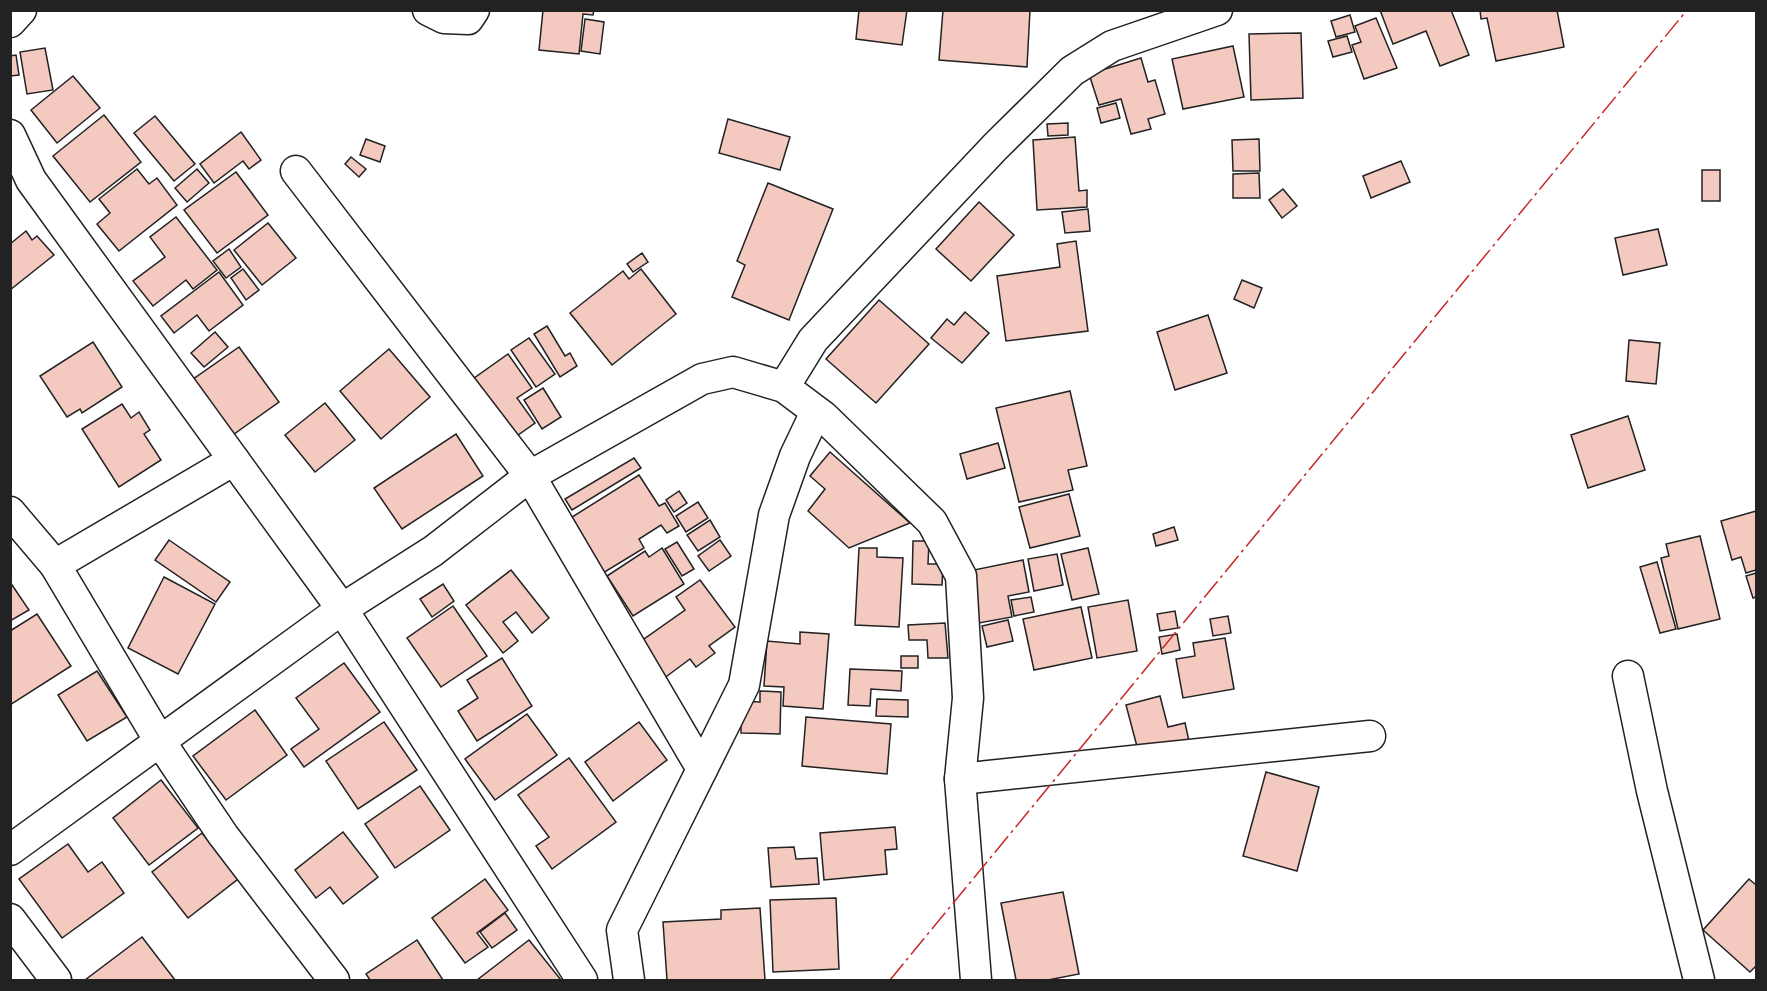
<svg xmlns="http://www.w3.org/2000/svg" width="1767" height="991" font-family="'Fira Sans Condensed',sans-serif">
<rect width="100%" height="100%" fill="#fff"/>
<g fill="#f3c9c0" stroke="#222" stroke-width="1.5">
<polygon points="543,10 594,10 593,15 583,14 579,54 539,50"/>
<polygon points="859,10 907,10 902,45 856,39"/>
<polygon points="943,10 1030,10 1027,67 939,60"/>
<polygon points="1380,10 1451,10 1469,55 1440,66 1426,31 1393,44"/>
<polygon points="1480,10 1557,10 1564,47 1496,61 1487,18 1481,19"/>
<polygon points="1350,15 1355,32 1336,37 1331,21"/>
<polygon points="1376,18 1397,68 1364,79 1352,45 1361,42 1355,26"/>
<polygon points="585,19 604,22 600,54 581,51"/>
<polygon points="1301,33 1303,98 1251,100 1249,34"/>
<polygon points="1347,36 1352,52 1333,57 1328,41"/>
<polygon points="1233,46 1244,97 1183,109 1172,59"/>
<polygon points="45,48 53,90 27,94 20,52"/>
<polygon points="16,55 19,75 10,76 10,56"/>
<polygon points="1141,58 1148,82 1155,80 1165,114 1148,119 1151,129 1131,134 1121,99 1099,105 1089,74"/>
<polygon points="73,76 100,108 57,143 31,110"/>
<polygon points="1116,103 1120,118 1101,123 1097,108"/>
<polygon points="104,115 141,162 90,202 53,156"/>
<polygon points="155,116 195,164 174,181 134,133"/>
<polygon points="728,119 790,137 780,170 719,153"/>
<polygon points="1068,123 1068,135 1048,136 1047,124"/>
<polygon points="241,132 261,160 249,169 243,161 214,183 200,164"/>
<polygon points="1075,137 1079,191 1087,190 1087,207 1037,210 1033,140"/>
<polygon points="366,139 385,146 380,162 360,155"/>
<polygon points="1259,139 1260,171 1233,171 1232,140"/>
<polygon points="351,157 366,169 359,177 345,164"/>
<polygon points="1401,161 1410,182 1371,198 1363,176"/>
<polygon points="137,169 149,184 157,178 177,205 119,251 97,224 110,213 99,199"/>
<polygon points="197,169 209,183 187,202 175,188"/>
<rect x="1702" y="170" width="18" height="31"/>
<polygon points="236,172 268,215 217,253 184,210"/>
<polygon points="1259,173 1260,198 1233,198 1233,174"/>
<polygon points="768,183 833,209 789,320 732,297 745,265 737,261"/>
<polygon points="1283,189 1297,206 1282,218 1269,200"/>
<polygon points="979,202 1014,235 971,281 936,249"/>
<polygon points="1088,209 1090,231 1065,233 1062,212"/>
<polygon points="176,217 217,270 193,289 186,280 153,306 133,281 165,257 150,237"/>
<polygon points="268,223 296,258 262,285 234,250"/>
<polygon points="1658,229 1667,265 1623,275 1615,238"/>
<polygon points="26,231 32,240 37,236 54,255 10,290 10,244"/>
<polygon points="1076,241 1088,331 1006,341 997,276 1060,267 1057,244"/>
<polygon points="229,249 241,267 226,278 213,261"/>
<polygon points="642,253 648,262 633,272 627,264"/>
<polygon points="243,269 259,290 246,300 231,278"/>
<polygon points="641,269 676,314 612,365 570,313 623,271 629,279"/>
<polygon points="219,272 243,305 209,331 197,315 174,333 161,316"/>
<polygon points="1242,280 1262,288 1254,308 1234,299"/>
<polygon points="879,300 929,344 876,403 826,359"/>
<polygon points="965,312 989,333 962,363 931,338 947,319 954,325"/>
<polygon points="1208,315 1227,373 1175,390 1157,332"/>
<polygon points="547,326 565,356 570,353 577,366 560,377 534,334"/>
<polygon points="215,332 228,347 204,367 191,353"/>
<polygon points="529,338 555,374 536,387 511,350"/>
<polygon points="1629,340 1660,343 1656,384 1626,381"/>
<polygon points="93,342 122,387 82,413 80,409 67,417 40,376"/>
<polygon points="239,347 279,402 230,437 189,382"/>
<polygon points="389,349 430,397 381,439 340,391"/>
<polygon points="508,354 532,388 517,398 535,423 511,440 470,381"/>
<polygon points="543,388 561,417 542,429 524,400"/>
<polygon points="1070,391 1087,466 1068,470 1073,490 1019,502 996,408"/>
<polygon points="325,403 355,440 315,472 285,435"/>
<polygon points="122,404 131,418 139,412 150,430 144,434 161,460 119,487 82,429"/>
<polygon points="1628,416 1645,470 1588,488 1571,435"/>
<polygon points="456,434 483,476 402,529 374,488"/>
<polygon points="998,443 1005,468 967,479 960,454"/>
<polygon points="830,452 910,523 849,548 808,511 825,489 810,476"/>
<polygon points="634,458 641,468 572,510 565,499"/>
<polygon points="639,475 659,506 665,503 679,526 667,533 661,525 639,539 644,548 603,573 569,519"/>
<polygon points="679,491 687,503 674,512 666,500"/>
<polygon points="1069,494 1080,536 1030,548 1019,507"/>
<polygon points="698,502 708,518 686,532 676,516"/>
<polygon points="1756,511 1756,570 1746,573 1741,557 1732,560 1721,521"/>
<polygon points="710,520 720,537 698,551 687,535"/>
<polygon points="1174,527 1178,540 1156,546 1153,534"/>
<polygon points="1700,536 1720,619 1678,629 1661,558 1669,556 1666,544"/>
<polygon points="169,540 230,582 216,602 155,560"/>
<polygon points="720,540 731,556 709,571 698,556"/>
<polygon points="913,541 929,541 928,564 943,564 942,585 912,584"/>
<polygon points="677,542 694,569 682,576 665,549"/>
<polygon points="662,548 684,584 633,616 607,576 645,551 649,557"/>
<polygon points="859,548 877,548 877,557 903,558 899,627 855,625"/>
<polygon points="1088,548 1099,594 1072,600 1061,554"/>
<polygon points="1057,554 1063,585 1034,591 1028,559"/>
<polygon points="1023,560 1029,592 1008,596 1012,617 979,623 969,571"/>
<polygon points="1657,562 1676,629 1660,633 1640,567"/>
<polygon points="511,570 549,618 532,633 516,612 503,622 518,641 503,653 466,605"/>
<polygon points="1756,573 1756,597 1753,598 1746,576"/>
<polygon points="164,577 215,604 178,674 128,648"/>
<polygon points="700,580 735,627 709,646 715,653 696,667 690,659 663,679 637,644 685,610 676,597"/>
<polygon points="10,582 29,610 10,621"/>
<polygon points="443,584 454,601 432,617 420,599"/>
<polygon points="1031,597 1034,612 1014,616 1011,600"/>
<polygon points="1128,600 1137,651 1097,658 1088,607"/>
<polygon points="453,606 487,656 441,687 407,638"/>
<polygon points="1081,607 1092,658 1034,670 1023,619"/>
<polygon points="1175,611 1178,628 1160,631 1157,614"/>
<polygon points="37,614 71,666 10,705 10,631"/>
<polygon points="1228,616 1231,633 1213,636 1210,619"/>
<polygon points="1008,620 1013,641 987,647 982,626"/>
<polygon points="945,623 948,658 928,658 927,640 909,640 908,625"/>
<polygon points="800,632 829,634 823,709 783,706 784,687 764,686 767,641 800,644"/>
<polygon points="1177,634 1180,650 1162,654 1159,637"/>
<polygon points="1225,638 1234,689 1183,698 1176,659 1195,656 1193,643"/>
<rect x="901" y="656" width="17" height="12"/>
<polygon points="502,658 532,706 477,741 458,711 478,698 467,680"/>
<polygon points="344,663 380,712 304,767 291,749 319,729 296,698"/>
<polygon points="850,669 902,671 901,691 871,689 870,706 848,705"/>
<polygon points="97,671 127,717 87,741 58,695"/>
<polygon points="760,691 781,692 780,734 741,733 741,701 760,702"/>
<polygon points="1160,696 1168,727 1185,723 1189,741 1139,754 1126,705"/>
<polygon points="877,699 908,700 908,717 876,716"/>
<polygon points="255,710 287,755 226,800 193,756"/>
<polygon points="527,714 557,755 495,800 465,759"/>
<polygon points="806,717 891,724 887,774 802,766"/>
<polygon points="384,722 417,770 358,809 326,761"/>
<polygon points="639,722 667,760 613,801 585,762"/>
<polygon points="569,758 616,822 552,869 536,846 549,837 518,795"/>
<polygon points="1266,772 1319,787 1297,871 1243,856"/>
<polygon points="161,780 198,828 149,865 113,818"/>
<polygon points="420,786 450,830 395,868 365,824"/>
<polygon points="895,827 897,849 885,850 887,874 824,880 820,833"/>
<polygon points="343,832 378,877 343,904 330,887 316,898 295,870"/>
<polygon points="202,833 238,879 188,918 152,872"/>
<polygon points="68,844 88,872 102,862 124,893 62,938 19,879"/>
<polygon points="794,847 796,859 817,858 819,884 771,887 768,848"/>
<polygon points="485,879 508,910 477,933 488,947 465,963 432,918"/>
<polygon points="1749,879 1756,885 1756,966 1750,972 1703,930"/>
<polygon points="1063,892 1079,974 1048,980 1016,980 1001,903"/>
<polygon points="836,898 839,969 773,972 770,900"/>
<polygon points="760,908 765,980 667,980 663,922 721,919 721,910"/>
<polygon points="505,913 517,930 492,948 480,932"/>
<polygon points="142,937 175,980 85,980"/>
<polygon points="417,940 443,980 370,980 366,974"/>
<polygon points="529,940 561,980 477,980"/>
</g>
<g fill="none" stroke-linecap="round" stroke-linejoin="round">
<g stroke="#222" stroke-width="33">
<g id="minor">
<polyline points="428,10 444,18 468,19 474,10"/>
<polyline points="10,22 21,10"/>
<polyline points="10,135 31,180 342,609 582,980"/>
<polyline points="296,171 530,476 702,769"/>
<polyline points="784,387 813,340 995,147 1072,71 1112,46 1217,10"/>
<polyline points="10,512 55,565 161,743 223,835 334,980"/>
<polyline points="55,565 234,460"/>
<polyline points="1628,676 1652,791 1699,980"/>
<polyline points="960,779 1370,736"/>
<polyline points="10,850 342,609 433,551 530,476 702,379 733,372 784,387 824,417 932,522 961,576 968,698 960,779 976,980"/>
<polyline points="10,919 56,980"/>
<polyline points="629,980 622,930 744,685 774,515 795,456 816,412"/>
</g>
</g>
<use href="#minor" stroke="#fff" stroke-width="30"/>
<polyline stroke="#c62828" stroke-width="1.5" stroke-dasharray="21 4.5 3 4.5" stroke-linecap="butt" points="890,980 1687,10"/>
</g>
<rect width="1767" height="991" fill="none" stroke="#222222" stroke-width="24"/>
</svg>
